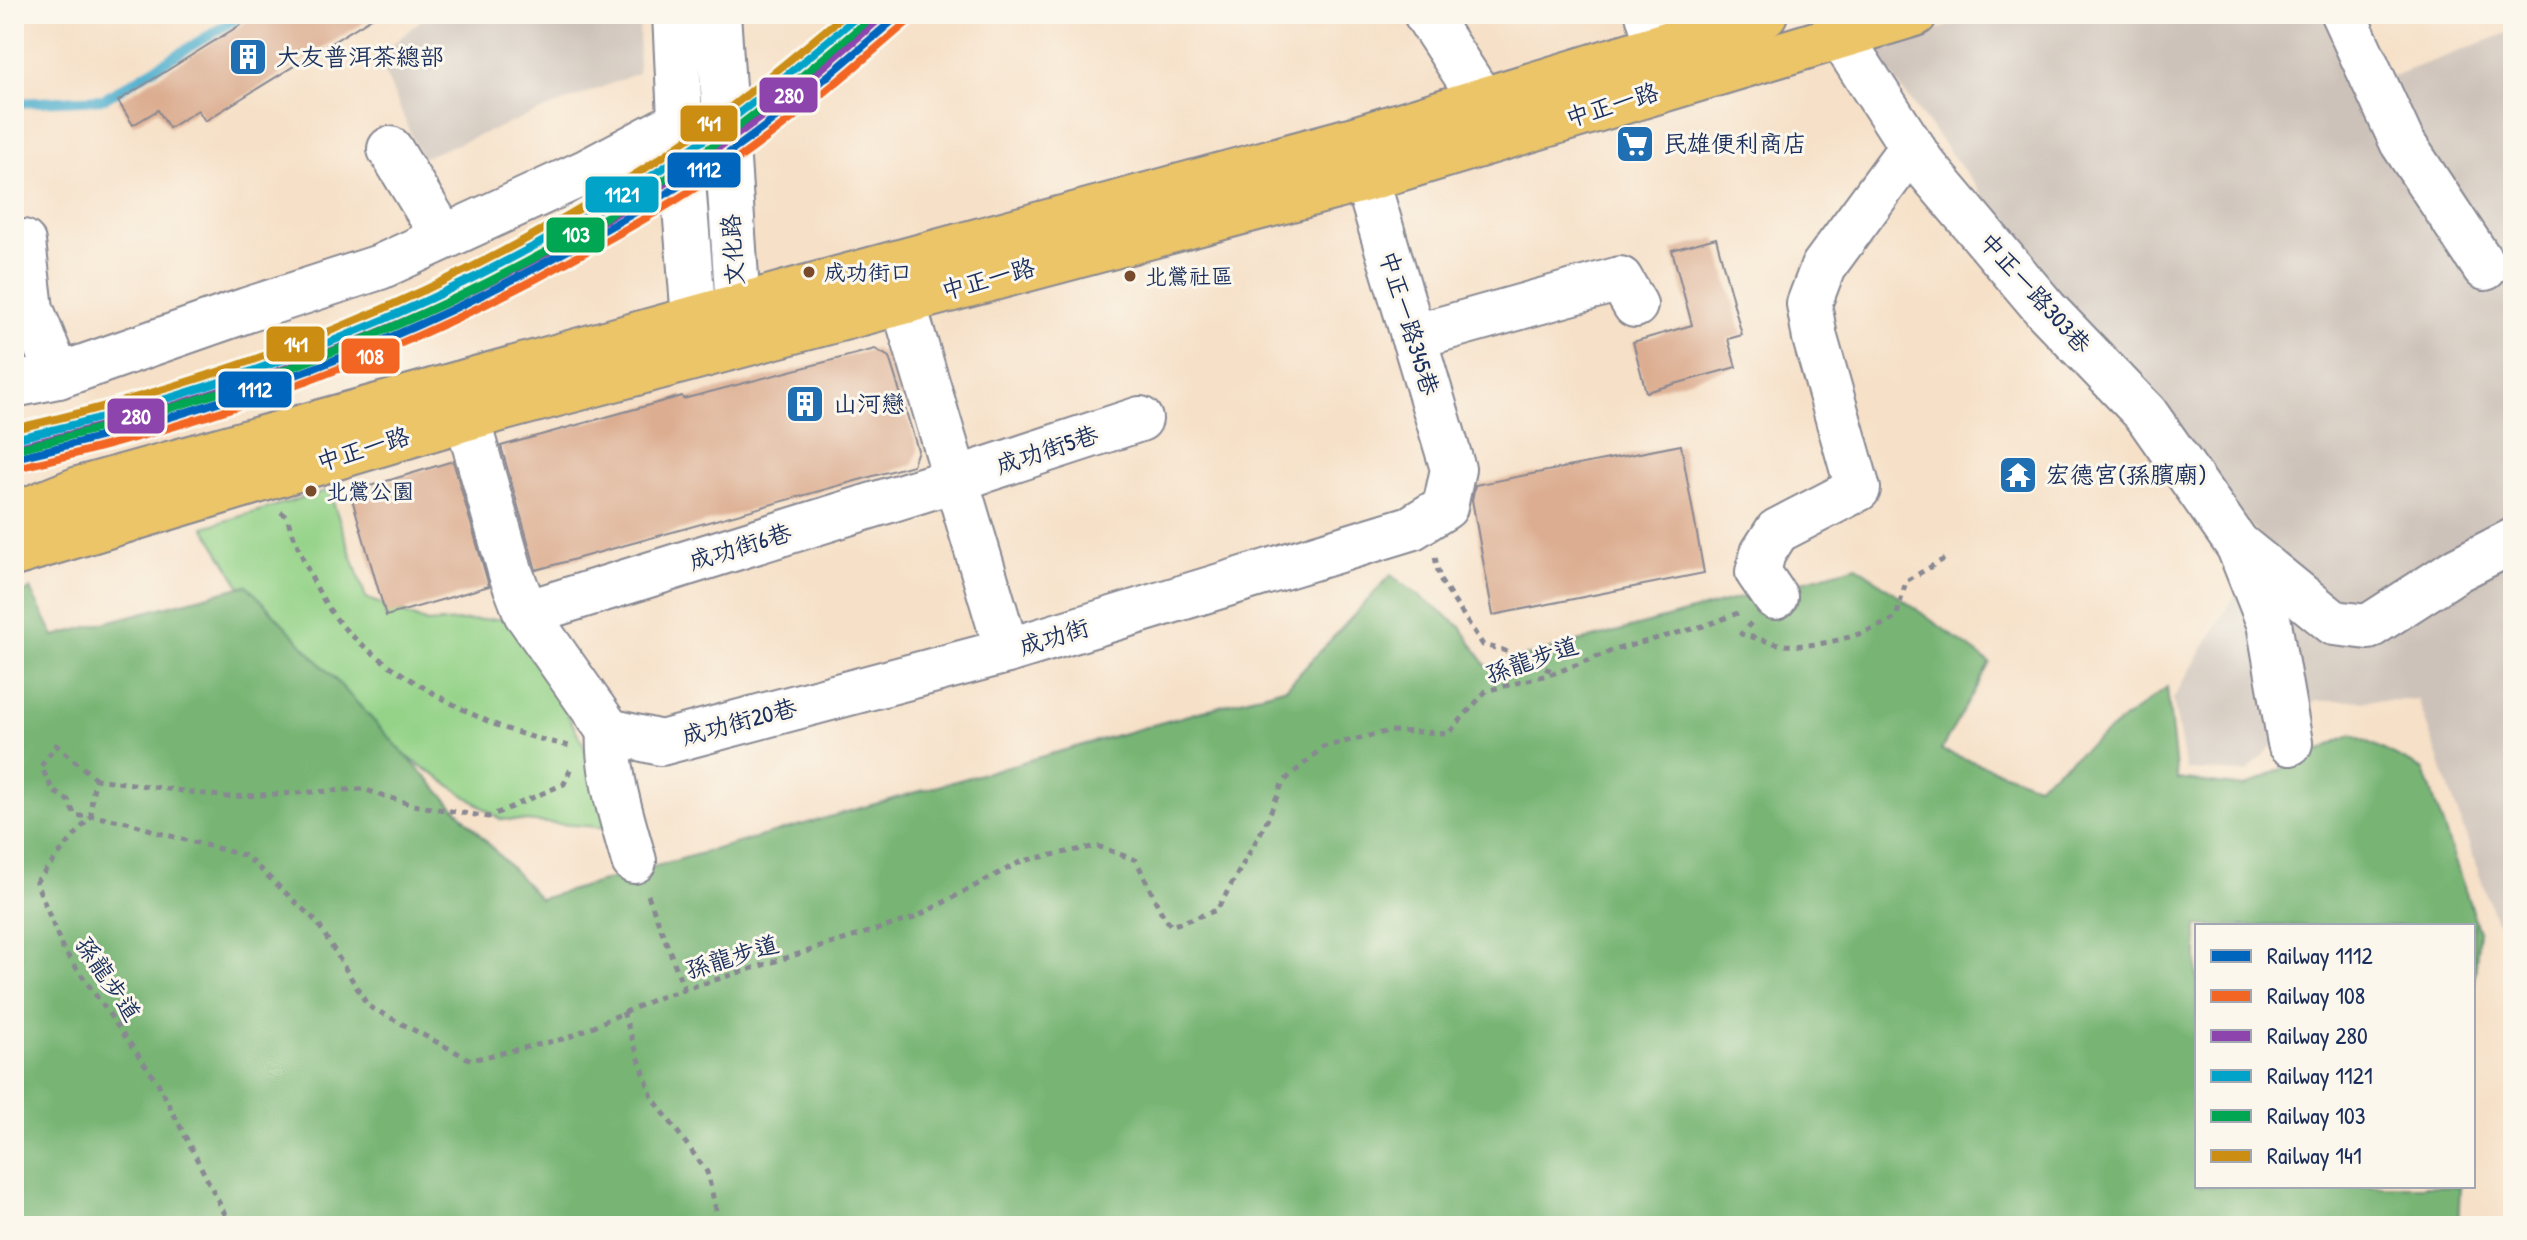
<svg xmlns="http://www.w3.org/2000/svg" width="2527" height="1240" font-family="'Patrick Hand','LXGW WenKai TC',sans-serif">
<rect width="100%" height="100%" fill="#fbf7ec"/>
<filter id="ink" filterUnits="userSpaceOnUse"><feTurbulence type="fractalNoise" baseFrequency=".0125" numOctaves="2"/><feDisplacementMap in="SourceGraphic" scale="16" xChannelSelector="R" yChannelSelector="G"/><feConvolveMatrix kernelMatrix="1 2 1 2 8 2 1 2 1" color-interpolation-filters="sRGB"/></filter>
<filter id="wash" filterUnits="userSpaceOnUse"><feTurbulence type="fractalNoise" baseFrequency=".006" numOctaves="4" result="noise"/><feDisplacementMap in="SourceGraphic" scale="32" xChannelSelector="R" yChannelSelector="G"/><feGaussianBlur stdDeviation="1.8" result="paint"/><feColorMatrix in="noise" values="0 0 0 0 0 0 0 0 0 0 0 0 0 0 0 0 0 1.4 0 .05"/><feComposite in="paint" operator="in"/></filter>
<g filter="url(#wash)">
<rect width="100%" height="100%" fill="#f6e0c7"/>
<g fill="#cdc2b9">
<polygon points="428,14 640,14 638,73 421,158 378,57"/>
<polygon points="1986,14 2346,14 2390,77 2513,31 2513,914 2496,922 2418,700 2315,701 2246,773 2186,770 2173,699 2266,544 2085,329 1872,50"/>
</g>
<polygon fill="#95d389" stroke="#588174" stroke-width="2" points="329,490 366,598 427,623 514,618 583,743 608,828 500,819 332,706 261,620 204,527"/>
<polygon fill="#78b575" stroke="#4a726a" stroke-width="2" points="1857,566 1990,663 1941,750 2037,785 2167,687 2177,779 2245,787 2352,734 2424,770 2479,931 2473,996 2473,926 2197,926 2197,1186 2460,1186 2458,1226 14,1226 14,597 30,589 54,636 247,585 540,899 1287,687 1391,575 1461,627 1487,667"/>
<g fill="none" stroke-linecap="round" stroke-linejoin="round">
<polyline stroke="#4fafce" stroke-width="10" points="14,103 104,99 244,14"/>
</g>
<g id="blocks">
<g fill="#dcad91">
<polygon points="258,14 378,14 205,121 198,110 169,128 158,110 133,125 118,101"/>
<polygon points="1716,238 1742,335 1728,339 1736,367 1646,392 1633,342 1692,325 1672,250"/>
<polygon points="875,349 889,357 918,450 913,465 536,570 501,446 682,396 683,399"/>
<polygon points="1681,445 1704,573 1493,615 1472,500 1475,485"/>
<polygon points="453,461 489,586 386,616 350,492"/>
</g>
</g>
</g>
<g filter="url(#ink)">
<use href="#blocks" fill-opacity="0" stroke="#888892" stroke-width="2"/>
<g fill="none" stroke-linecap="round" stroke-linejoin="round">
<g stroke="#888892" stroke-width="48">
<g id="minor">
<polyline points="675,14 683,182 694,319 722,349 738,307 718,14"/>
<polyline points="1426,14 1482,100"/>
<polyline points="1648,14 1669,84"/>
<polyline points="2343,14 2402,142 2485,268"/>
<polyline points="1840,36 1923,164 2046,310 2146,414 2237,544 2334,623 2368,627 2458,569 2513,541"/>
<polyline points="390,149 443,236"/>
<polyline points="23,242 31,309 58,376"/>
<polyline points="903,302 1007,651 1411,528 1445,507 1453,469 1355,141"/>
<polyline points="1413,337 1620,279 1635,305"/>
<polyline points="14,385 58,376 247,310 380,267 588,171 680,122"/>
<polyline points="467,418 511,574 526,613 609,731 661,743 1007,651"/>
<polyline points="2240,550 2269,623 2290,743"/>
<polyline points="1775,597 1758,572 1763,553 1777,531 1858,489 1815,338 1809,304 1823,267 1912,146"/>
<polyline points="526,613 954,480 1140,419"/>
<path d="M609 731C606 770 623 822 634 861"/>
</g>
</g>
<g stroke="#888892" stroke-width="48">
<g id="major">
<polyline points="14,515 79,489 804,288 1354,139 1765,14"/>
<polyline points="14,554 467,418 1366,179 1915,14"/>
</g>
</g>
<g stroke="#888892" stroke-width="5" stroke-dasharray="6 6" stroke-linecap="butt">
<path d="M281 512 286 516C300 551 314 591 338 621 368 658 456 710 502 727 524 736 549 741 573 747"/>
<polyline points="1435,557 1440,580 1483,645 1503,650 1554,672"/>
<path d="M1751 623 1741 634C1756 638 1771 643 1785 645 1822 648 1863 635 1896 618L1906 581 1946 558"/>
<polyline points="96,779 56,745 41,766 53,791 68,800 75,816 91,816 92,795 96,779 227,797 363,789 413,805 488,817 564,784 572,765"/>
<polyline points="648,895 685,991"/>
<polyline points="623,1012 652,1097 707,1172 720,1226"/>
<polyline points="231,1226 158,1083 63,949 36,882 91,816 127,822 163,834 246,856 317,922 368,1006 471,1060 567,1038 657,998 914,918 1022,861 1097,846 1136,860 1160,910 1171,926 1217,910 1265,825 1283,782 1323,747 1389,731 1449,733 1486,691 1555,673 1614,650 1707,625 1743,611"/>
</g>
<use href="#minor" stroke="#fff" stroke-width="44"/>
<use href="#major" stroke="#ecc569" stroke-width="44"/>
<g stroke="#fbf7ec" stroke-width="14">
<path id="rail-1" d="M14 458C210 414 396 346 572 248 624 219 677 189 726 155 787 112 844 63 900 14"/>
</g>
<g stroke="#fbf7ec" stroke-width="14">
<path id="rail-2" d="M16 468C213 423 400 355 576 257 629 228 683 198 732 163 794 120 850 71 907 22"/>
</g>
<g stroke="#fbf7ec" stroke-width="14">
<path id="rail-3" d="M14 448C263 391 509 294 719 147 778 107 831 61 885 14"/>
</g>
<g stroke="#fbf7ec" stroke-width="14">
<path id="rail-4" d="M14 439C238 388 445 308 639 184 718 134 789 74 860 14"/>
</g>
<g stroke="#fbf7ec" stroke-width="14">
<path id="rail-5" d="M16 449C239 398 453 316 646 192 724 141 796 82 866 22"/>
</g>
<g stroke="#fbf7ec" stroke-width="14">
<path id="rail-6" d="M14 429C236 378 441 298 633 176 708 129 777 71 845 14"/>
</g>
<use href="#rail-1" stroke="#0065bd" stroke-width="8"/>
<use href="#rail-2" stroke="#f26522" stroke-width="8"/>
<use href="#rail-3" stroke="#8e44ad" stroke-width="8"/>
<use href="#rail-4" stroke="#01a3c8" stroke-width="8"/>
<use href="#rail-5" stroke="#00a651" stroke-width="8"/>
<use href="#rail-6" stroke="#cb8e13" stroke-width="8"/>
</g>
</g>
<defs>
<g id="building-square" transform="scale(2)"><rect x="-9" y="-9" width="18" height="18" rx="4" fill="#1f6fb2" stroke="#fbf7ec"/><path d="M-4-6H4V6H1V3H-1V6H-4ZM-2.5-4.3h1.7v1.8h-1.7ZM.8-4.3h1.7v1.8H.8ZM-2.5-1h1.7V.8h-1.7ZM.8-1h1.7V.8H.8Z" fill="#fff"/></g>
<g id="supermarket-square" transform="scale(2)"><rect x="-9" y="-9" width="18" height="18" rx="4" fill="#1f6fb2" stroke="#fbf7ec"/><path d="M-6-5.5h2.5l.6 2H6L4.5 2H-2.5L-4.4-4H-6ZM-1.5 3.2a1.3 1.3 0 1 0 .1 0ZM3 3.2a1.3 1.3 0 1 0 .1 0Z" fill="#fff"/></g>
<g id="temple-square" transform="scale(2)"><rect x="-9" y="-9" width="18" height="18" rx="4" fill="#1f6fb2" stroke="#fbf7ec"/><path d="M0-6L5-2H3V0L6.5 2.5H4V6H1.5V3h-3V6H-4V2.5H-6.5L-3 0V-2H-5Z" fill="#fff"/></g>
</defs>
<g fill-rule="evenodd">
<use href="#building-square" x="248" y="57"/>
<use href="#supermarket-square" x="1635" y="144"/>
<use href="#building-square" x="805" y="404"/>
<use href="#temple-square" x="2018" y="475"/>
</g>
<g fill="#7a4b2a" stroke="#fbf7ec" stroke-width="3">
<circle cx="809" cy="272" r="7"/>
<circle cx="1130" cy="276" r="7"/>
<circle cx="311" cy="491" r="7"/>
</g>
<g text-anchor="middle" stroke-width="6" stroke-linejoin="round" paint-order="stroke">
<g font-size="22" fill="#1b2f5e" stroke="#fbf7ec" text-anchor="start">
<text x="824" y="280">成功街口</text>
<text x="1145" y="284">北鶯社區</text>
<text x="326" y="499">北鶯公園</text>
</g>
<g font-size="24" fill="#1b2f5e" stroke="#fbf7ec" text-anchor="start">
<text x="276" y="65">大友普洱茶總部</text>
<text x="1663" y="152">民雄便利商店</text>
<text x="833" y="412">山河戀</text>
<text x="2046" y="483">宏德宮(孫臏廟)</text>
</g>
<g font-size="24" fill="#1b2f5e" stroke="#fbf7ec">
<text transform="translate(1612 105) rotate(-17)" y="8">中正一路</text>
<text transform="translate(733 250) rotate(-94)" y="8">文化路</text>
<text transform="translate(988 279) rotate(-15)" y="8">中正一路</text>
<text transform="translate(2035 293) rotate(48)" y="8">中正一路303巷</text>
<text transform="translate(1409 323) rotate(73)" y="8">中正一路345巷</text>
<text transform="translate(363 449) rotate(-17)" y="8">中正一路</text>
<text transform="translate(1047 450) rotate(-18)" y="8">成功街5巷</text>
<text transform="translate(740 547) rotate(-17)" y="8">成功街6巷</text>
<text transform="translate(1054 637) rotate(-17)" y="8">成功街</text>
<text transform="translate(1532 660) rotate(-19)" y="8">孫龍步道</text>
<text transform="translate(739 722) rotate(-15)" y="8">成功街20巷</text>
<text transform="translate(732 957) rotate(-17)" y="8">孫龍步道</text>
<text transform="translate(108 979) rotate(56)" y="8">孫龍步道</text>
</g>
</g>
<g stroke="#fbf7ec" stroke-width="3">
<rect x="758" y="76" width="61" height="38" rx="8" fill="#8e44ad"/>
<rect x="679" y="104" width="60" height="39" rx="8" fill="#cb8e13"/>
<rect x="666" y="151" width="76" height="38" rx="8" fill="#0065bd"/>
<rect x="584" y="175" width="76" height="39" rx="8" fill="#01a3c8"/>
<rect x="545" y="216" width="61" height="38" rx="8" fill="#00a651"/>
<rect x="265" y="325" width="61" height="38" rx="8" fill="#cb8e13"/>
<rect x="340" y="337" width="61" height="38" rx="8" fill="#f26522"/>
<rect x="217" y="370" width="76" height="39" rx="8" fill="#0065bd"/>
<rect x="106" y="397" width="60" height="38" rx="8" fill="#8e44ad"/>
</g>
<g font-size="22" text-anchor="middle" font-weight="bold" fill="#fff">
<text x="789" y="103">280</text>
<text x="709" y="131">141</text>
<text x="704" y="177">1112</text>
<text x="622" y="202">1121</text>
<text x="576" y="242">103</text>
<text x="296" y="352">141</text>
<text x="370" y="364">108</text>
<text x="255" y="397">1112</text>
<text x="136" y="424">280</text>
</g>
<rect width="2527" height="1240" fill="none" stroke="#fbf7ec" stroke-width="48"/>
<rect x="2195" y="924" width="280" height="264" fill="#fbf7ec" stroke="#a1a7b3" stroke-width="2"/>
<rect x="2211" y="950" width="40" height="12" fill="#0065bd" stroke="#a1a7b3" stroke-width="2"/>
<text x="2267" y="964" font-size="24" fill="#1b2f5e">Railway 1112</text>
<rect x="2211" y="990" width="40" height="12" fill="#f26522" stroke="#a1a7b3" stroke-width="2"/>
<text x="2267" y="1004" font-size="24" fill="#1b2f5e">Railway 108</text>
<rect x="2211" y="1030" width="40" height="12" fill="#8e44ad" stroke="#a1a7b3" stroke-width="2"/>
<text x="2267" y="1044" font-size="24" fill="#1b2f5e">Railway 280</text>
<rect x="2211" y="1070" width="40" height="12" fill="#01a3c8" stroke="#a1a7b3" stroke-width="2"/>
<text x="2267" y="1084" font-size="24" fill="#1b2f5e">Railway 1121</text>
<rect x="2211" y="1110" width="40" height="12" fill="#00a651" stroke="#a1a7b3" stroke-width="2"/>
<text x="2267" y="1124" font-size="24" fill="#1b2f5e">Railway 103</text>
<rect x="2211" y="1150" width="40" height="12" fill="#cb8e13" stroke="#a1a7b3" stroke-width="2"/>
<text x="2267" y="1164" font-size="24" fill="#1b2f5e">Railway 141</text>
</svg>
